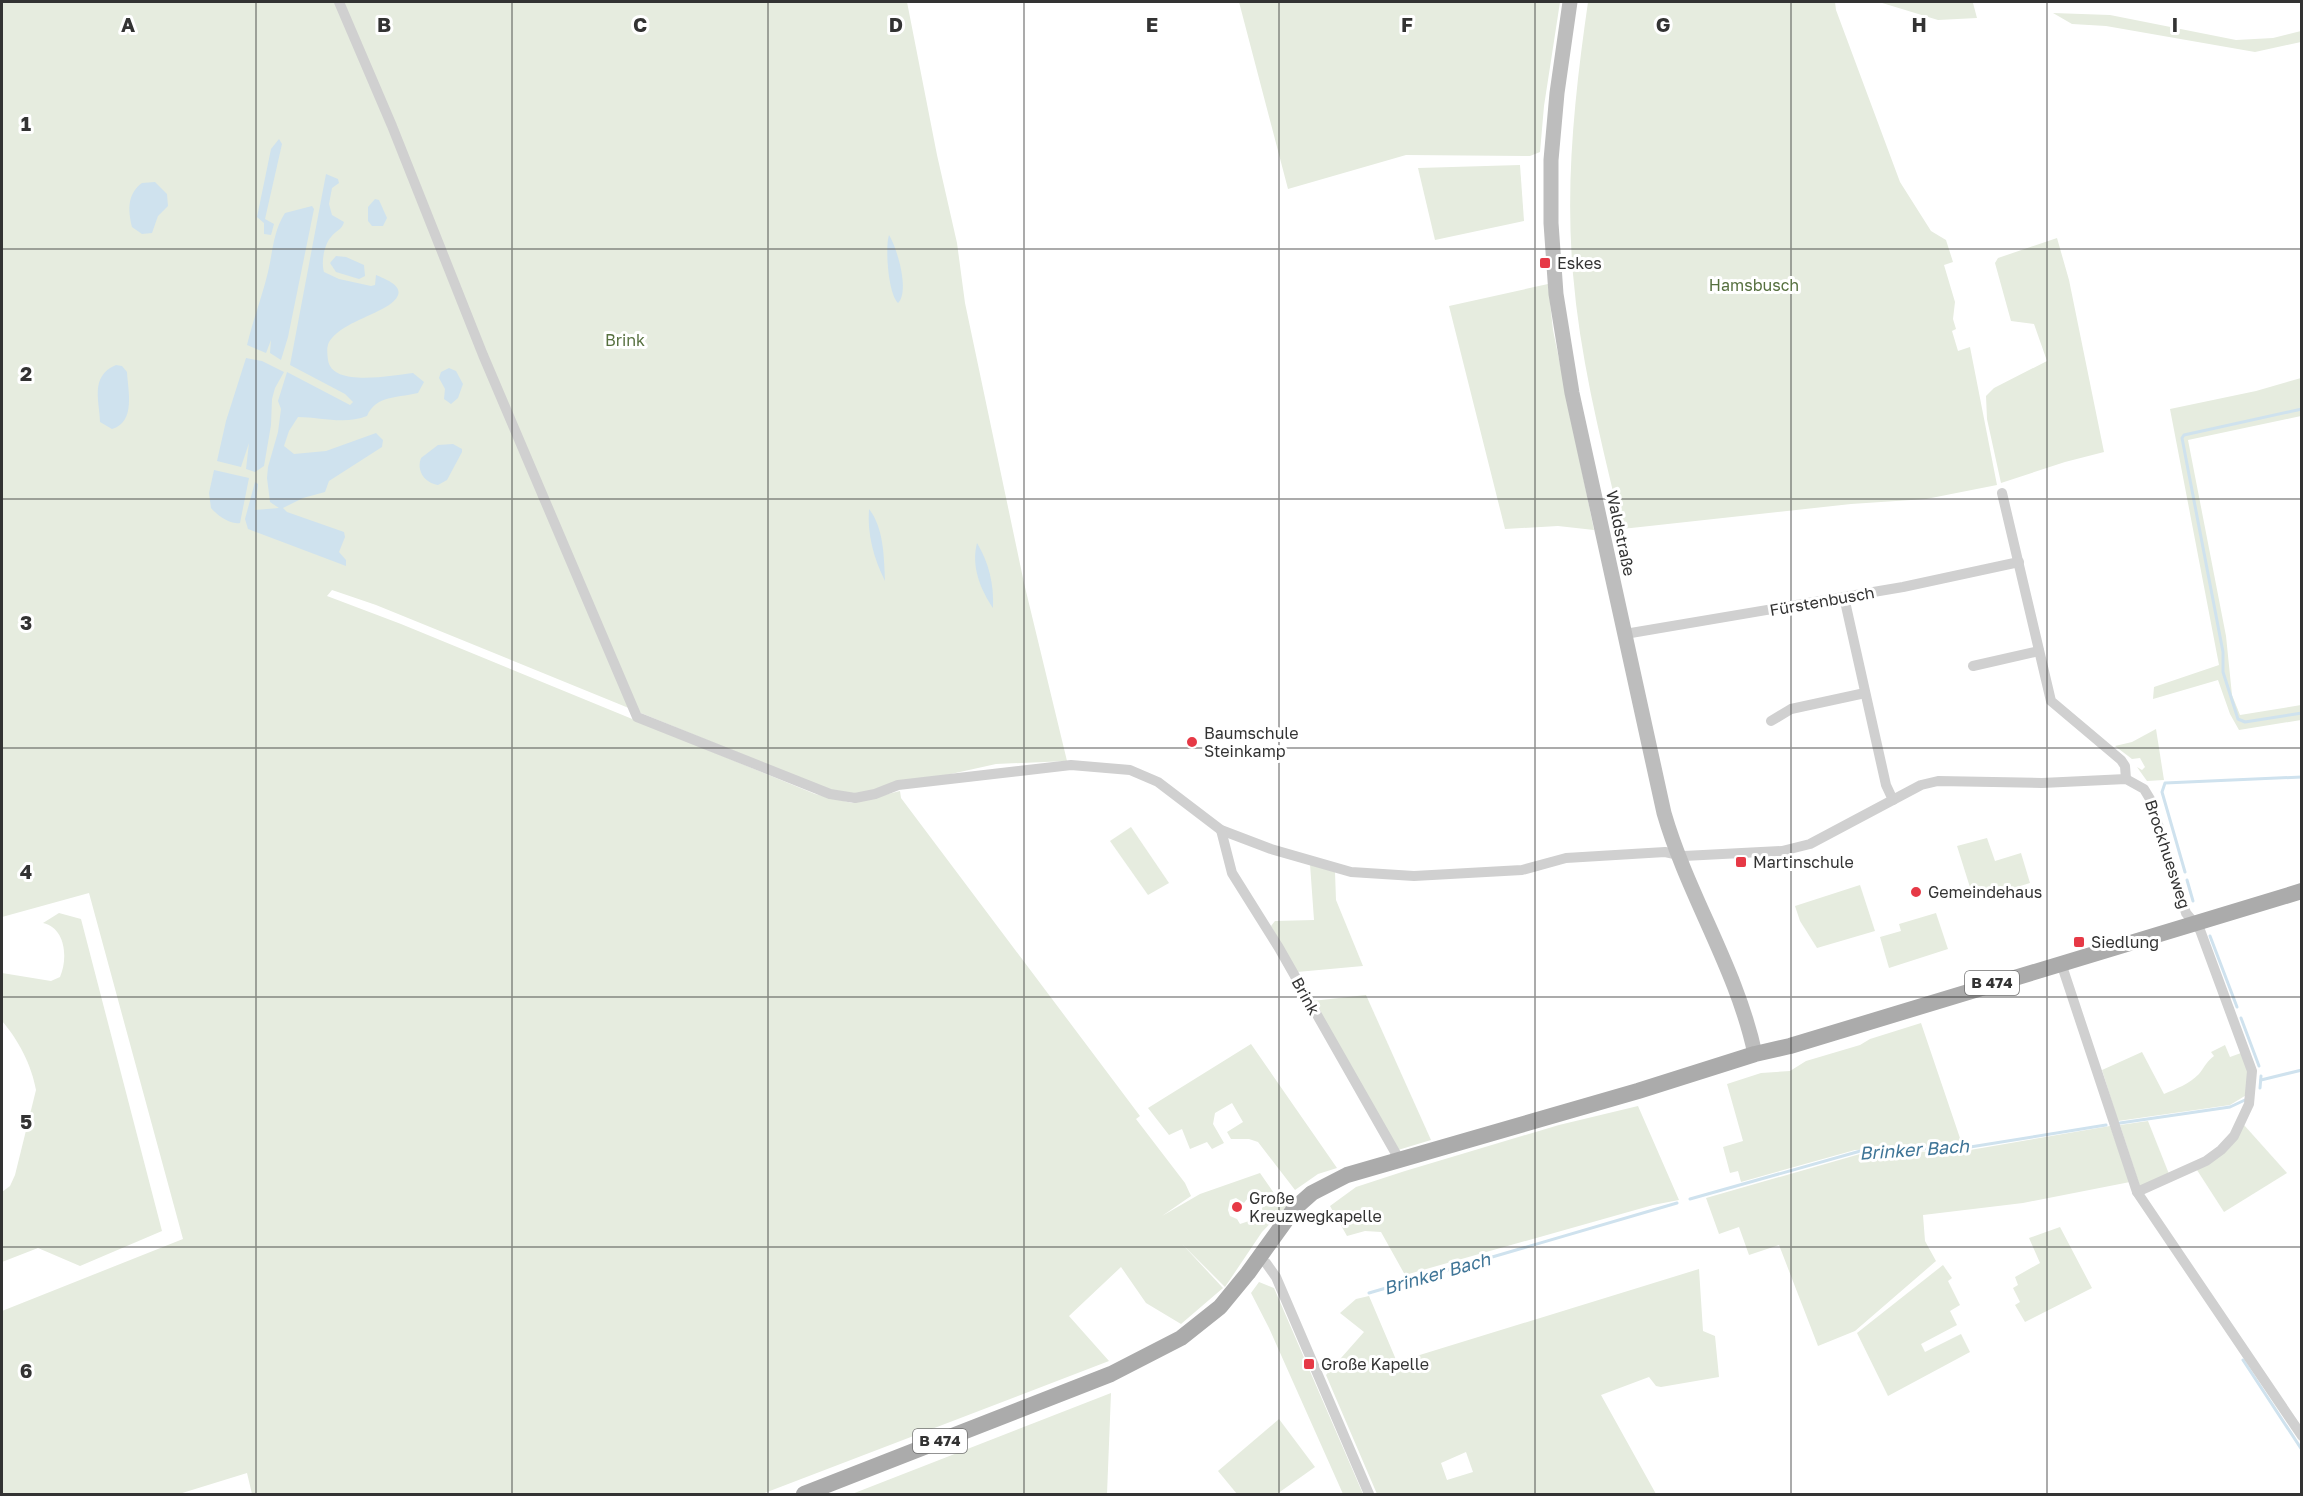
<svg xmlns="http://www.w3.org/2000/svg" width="2303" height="1496" font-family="'Golos Text',sans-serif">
<rect width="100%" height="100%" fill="#fff"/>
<g fill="#e6ecdf" fill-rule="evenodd">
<polygon points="2,2 907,2 937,155 957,243 965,303 1024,583 1067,761 996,764 847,797 376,605 332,590 327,596 401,624 815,794 852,803 900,791 901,798 1140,1116 1136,1119 1185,1183 1191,1196 1162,1216 1200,1194 1260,1173 1276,1196 1257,1205 1255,1196 1251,1194 1244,1203 1236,1198 1230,1200 1228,1210 1230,1216 1237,1219 1240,1224 1252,1220 1263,1207 1284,1198 1287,1206 1262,1232 1225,1287 1182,1244 1223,1288 1181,1324 1146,1303 1121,1267 1069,1316 1109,1361 762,1494 252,1494 247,1473 179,1494 2,1494 2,1311 183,1239 89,893 2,917"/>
<polygon points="1239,2 1560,2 1544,106 1540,152 1530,156 1406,155 1288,189"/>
<path d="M1588 2H1835L1836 10 1900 182 1931 231 1946 240 1953 262 1944 265 1955 302 1953 319 1956 329 1952 331 1958 351 1970 347 1997 485 1926 499 1851 504 1622 529C1602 445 1580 360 1573 274 1565 183 1575 92 1588 2Z"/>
<polygon points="1879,2 1967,2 1973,3 1977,18 1938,20"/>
<polygon points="2053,13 2110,15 2236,40 2273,38 2301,31 2301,42 2255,52 2106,26 2072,24"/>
<polygon points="1520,165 1524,221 1435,240 1418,168"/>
<polygon points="2057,238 2069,280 2104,452 2065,462 2001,483 1987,419 1986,396 1994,388 2047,361 2034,324 2011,321 1995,263 1998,258"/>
<polygon points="1548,284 1553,330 1594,530 1558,526 1505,529 1449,306"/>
<polygon points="2301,378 2301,416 2188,440 2226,636 2232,695 2240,715 2301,705 2301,720 2239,730 2230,714 2218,680 2153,699 2154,687 2219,665 2170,409 2256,391"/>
<polygon points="2156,729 2164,780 2147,781 2137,767 2142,770 2145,767 2140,758 2132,759 2115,746 2132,742"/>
<polygon points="1131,827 1169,883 1148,895 1110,841"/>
<polygon points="1987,838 1995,861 2021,853 2030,883 1974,900 1957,846"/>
<polygon points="1310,864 1335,872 1336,900 1363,966 1297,972 1271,926 1275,921 1314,920"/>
<polygon points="1860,885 1875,931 1817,948 1800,921 1795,906"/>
<path d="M59 913 81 919 162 1231 80 1266 38 1248 2 1262V1192L10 1186 15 1175 36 1090C32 1066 18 1039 2 1021V973L51 981 60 977C68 959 66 928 43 923Z"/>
<polygon points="1936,913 1948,949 1889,968 1880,937 1901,931 1899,924"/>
<polygon points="1366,995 1431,1140 1398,1150 1312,1001"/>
<polygon points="1921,1023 1962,1144 1855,1150 1741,1182 1738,1171 1730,1173 1723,1147 1743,1141 1727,1084 1761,1073 1790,1071 1806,1061 1860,1045 1870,1039"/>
<polygon points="1251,1044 1337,1168 1318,1174 1295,1190 1258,1142 1249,1139 1231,1139 1227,1132 1243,1122 1232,1103 1215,1113 1213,1124 1224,1143 1212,1149 1207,1142 1190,1149 1182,1129 1169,1135 1148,1108"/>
<path d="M2225 1045 2230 1057 2241 1053 2249 1072 2248 1094 2230 1105 2118 1121 2102 1070 2142 1052 2164 1094C2176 1089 2189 1084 2199 1074 2204 1068 2206 1062 2214 1056L2211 1052Z"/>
<polygon points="1638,1106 1679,1200 1653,1205 1405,1275 1381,1232 1365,1231 1347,1236 1330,1206 1356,1187 1405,1171 1559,1125"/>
<polygon points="2148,1121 2169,1174 2140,1187 2120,1125"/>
<polygon points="2244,1125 2287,1173 2224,1212 2197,1170"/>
<polygon points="2110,1126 2130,1182 2023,1203 1923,1215 1925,1241 1936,1261 1855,1331 1818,1346 1779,1245 1749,1255 1739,1227 1719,1234 1706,1198 1860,1154 1970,1150"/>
<polygon points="2060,1227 2092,1288 2025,1322 2015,1305 2020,1302 2013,1288 2018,1285 2015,1277 2040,1263 2029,1238"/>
<polygon points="1943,1265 1952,1278 1948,1281 1960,1305 1950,1311 1957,1325 1921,1344 1925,1352 1961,1334 1970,1352 1888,1396 1857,1333"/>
<path d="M1699 1269 1703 1331 1715 1336 1719 1377 1661 1387 1656 1386 1649 1377 1601 1395 1656 1494H1377L1326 1375 1364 1332 1340 1313 1356 1299 1369 1296 1397 1362ZM1466 1452 1473 1472 1447 1480 1441 1463Z"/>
<polygon points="1259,1282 1274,1288 1363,1494 1343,1494 1269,1328 1251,1293"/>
<polygon points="1111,1393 1107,1494 852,1494"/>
<polygon points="1279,1419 1315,1467 1277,1494 1237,1494 1218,1471"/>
</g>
<g fill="#cfe2ee">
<polygon points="279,139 282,144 265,219 274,224 271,235 264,234 264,223 257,217 271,149"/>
<path d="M326 174 338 179 339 183 332 188 329 204 332 215 344 222C342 230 335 231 331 237 324 245 321 262 324 272L339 279 371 286 375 285 376 275C390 281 411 289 389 305 372 316 345 323 332 338 326 344 327 352 328 360 332 388 393 375 413 373L424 382 418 393C398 398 376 395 367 416 345 425 320 417 298 417L289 431 284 446 294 454 326 451 376 433 383 440 382 447 329 481 325 492 303 498 283 508 287 512 344 532 345 537 339 552 346 560V566L248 529 245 519 255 482 258 484 255 510 279 508 270 502 267 478 268 467 278 432 281 409 278 401 287 372 350 405 353 402 345 394 290 365Z"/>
<path d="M155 182 167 194 168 206 158 216 152 233 142 234 132 227C128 210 127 194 142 183Z"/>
<polygon points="375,199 379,200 387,218 383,226 372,226 368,221 368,207"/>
<path d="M312 206 314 209 288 337 281 360 270 353 271 340 266 353 247 345C253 320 262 297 268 272 273 251 273 232 285 213Z"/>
<path d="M889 235C897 248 910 291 898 303 888 294 885 247 889 235Z"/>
<polygon points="336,256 346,257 364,265 365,276 359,279 336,272 330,263"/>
<polygon points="246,358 262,361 284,372 275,388 272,399 271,425 264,466 255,472 246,469 249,443 241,467 217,461 226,421"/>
<path d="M116 365 122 366 127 372C128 391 136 422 112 429L100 422C100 403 89 376 116 365Z"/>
<polygon points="449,368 456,371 463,384 458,398 451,404 444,399 445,389 439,378 441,372"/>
<path d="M453 444 462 449V452L447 480 438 485C425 483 416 471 421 458L438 445Z"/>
<path d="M214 470 249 478 240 523C230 525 217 515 211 508L209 493Z"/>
<path d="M869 509C884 528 884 558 885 581 874 559 867 534 869 509Z"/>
<path d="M977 543C989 563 994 584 993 608 980 589 971 566 977 543Z"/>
</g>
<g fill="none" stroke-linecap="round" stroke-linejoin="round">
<g stroke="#cfe2ee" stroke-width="3">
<polyline points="2302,409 2184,435 2182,438 2223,652 2223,672 2238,719 2245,722 2302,713"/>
<polyline points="2185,872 2162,792 2165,783 2302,777"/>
<polyline points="2187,880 2193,901"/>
<polyline points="2210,936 2237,1007"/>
<polyline points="2241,1018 2259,1066"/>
<polyline points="2261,1080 2302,1070"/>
<polyline points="2260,1088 2261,1076"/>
<polyline points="2120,1123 2230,1107 2245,1100"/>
<polyline points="1690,1199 1864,1150 1964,1148 2106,1125"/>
<polyline points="1369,1293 1677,1203"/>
<polyline points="2243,1360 2302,1450"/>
</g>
<g stroke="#d0d0d0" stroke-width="10">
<polyline points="339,2 392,126 483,355 637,717 830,794 855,798 875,794 898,785 1071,765 1130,770 1158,782 1221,830 1271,849 1351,872 1414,876 1522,870 1566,858 1665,852 1684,856 1782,851 1810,844 1921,785 1938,781 2042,783 2126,779 2144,789 2150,799 2186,913 2200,930 2252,1071 2249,1104 2234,1136 2221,1150 2206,1161 2137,1192"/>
<polyline points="2002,493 2051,701 2121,760 2125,766 2126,779"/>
<polyline points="1844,597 1886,785 1893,800"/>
<polyline points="1625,634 1903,587 2019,562"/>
<polyline points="1973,666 2039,651"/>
<polyline points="1771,721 1791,709 1865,693"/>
<polyline points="1221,830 1232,873 1279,948 1399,1159"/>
<polyline points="2061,963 2137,1192 2302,1436"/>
<polyline points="1258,1258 1266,1263 1276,1277 1369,1494"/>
</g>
<path stroke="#bdbdbd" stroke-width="15" d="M1570 2 1557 93 1551 160V223L1556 294 1572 393 1664 813C1688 896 1737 969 1755 1054"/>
<polyline stroke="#ababab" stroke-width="16" points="804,1494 1111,1374 1181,1338 1220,1307 1248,1273 1294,1209 1312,1193 1347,1175 1638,1091 1755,1054 1790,1046 2302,891"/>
</g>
<path fill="none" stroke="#333" stroke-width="1.5" stroke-opacity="0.55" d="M256 2V1494M512 2V1494M768 2V1494M1024 2V1494M1279 2V1494M1535 2V1494M1791 2V1494M2047 2V1494M2 249H2302M2 499H2302M2 748H2302M2 997H2302M2 1247H2302"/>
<g fill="#e63946" stroke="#fff" stroke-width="2">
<rect x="1539" y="257" width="12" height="12" rx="3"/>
<circle cx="1192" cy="742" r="6"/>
<rect x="1735" y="856" width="12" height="12" rx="3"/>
<circle cx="1916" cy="892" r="6"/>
<rect x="2073" y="936" width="12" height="12" rx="3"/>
<circle cx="1237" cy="1207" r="6"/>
<rect x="1303" y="1358" width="12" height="12" rx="3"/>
</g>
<g text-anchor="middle" stroke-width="6" stroke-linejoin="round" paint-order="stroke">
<g fill="#fff" stroke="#707070" stroke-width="1.5">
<rect x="1965" y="971" width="54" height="24" rx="4.5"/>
<rect x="913" y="1429" width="54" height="24" rx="4.5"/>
</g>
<g font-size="15" font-weight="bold" fill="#333">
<text x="1992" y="988">B 474</text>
<text x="940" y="1446">B 474</text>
</g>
<g font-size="16" fill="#333" stroke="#fff" text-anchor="start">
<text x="1557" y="269">Eskes</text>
<text x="1204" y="739">Baumschule<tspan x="1204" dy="18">Steinkamp</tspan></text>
<text x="1753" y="868">Martinschule</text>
<text x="1928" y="898">Gemeindehaus</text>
<text x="2091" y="948">Siedlung</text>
<text x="1249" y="1204">Große<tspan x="1249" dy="18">Kreuzwegkapelle</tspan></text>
<text x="1321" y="1370">Große Kapelle</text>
</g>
<g font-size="16" fill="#56703f" stroke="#fff">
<text x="1754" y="291">Hamsbusch</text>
<text x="625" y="346">Brink</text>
</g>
<g font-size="16" fill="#333" stroke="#fff">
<text transform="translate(1621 533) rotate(78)" y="6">Waldstraße</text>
<text transform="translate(1822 601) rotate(-10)" y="6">Fürstenbusch</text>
<text transform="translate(2168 854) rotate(72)" y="6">Brockhuesweg</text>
<text transform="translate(1306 996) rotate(61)" y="6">Brink</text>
</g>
<g font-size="18" font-style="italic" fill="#3f7597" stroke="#fff">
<text transform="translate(1914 1150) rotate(-4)" y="6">Brinker Bach</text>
<text transform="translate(1437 1274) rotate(-16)" y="6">Brinker Bach</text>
</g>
</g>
<g font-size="20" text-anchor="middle" font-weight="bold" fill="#333" stroke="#fff" stroke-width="6" stroke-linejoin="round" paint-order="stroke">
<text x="128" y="32">A</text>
<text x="384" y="32">B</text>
<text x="640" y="32">C</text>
<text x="896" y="32">D</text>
<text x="1152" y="32">E</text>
<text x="1407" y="32">F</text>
<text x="1663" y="32">G</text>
<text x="1919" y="32">H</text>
<text x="2175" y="32">I</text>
<text x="26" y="131">1</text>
<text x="26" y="381">2</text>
<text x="26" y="630">3</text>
<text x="26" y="879">4</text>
<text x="26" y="1129">5</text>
<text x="26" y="1378">6</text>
</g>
<rect width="2303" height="1496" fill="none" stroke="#333333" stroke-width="6"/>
</svg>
